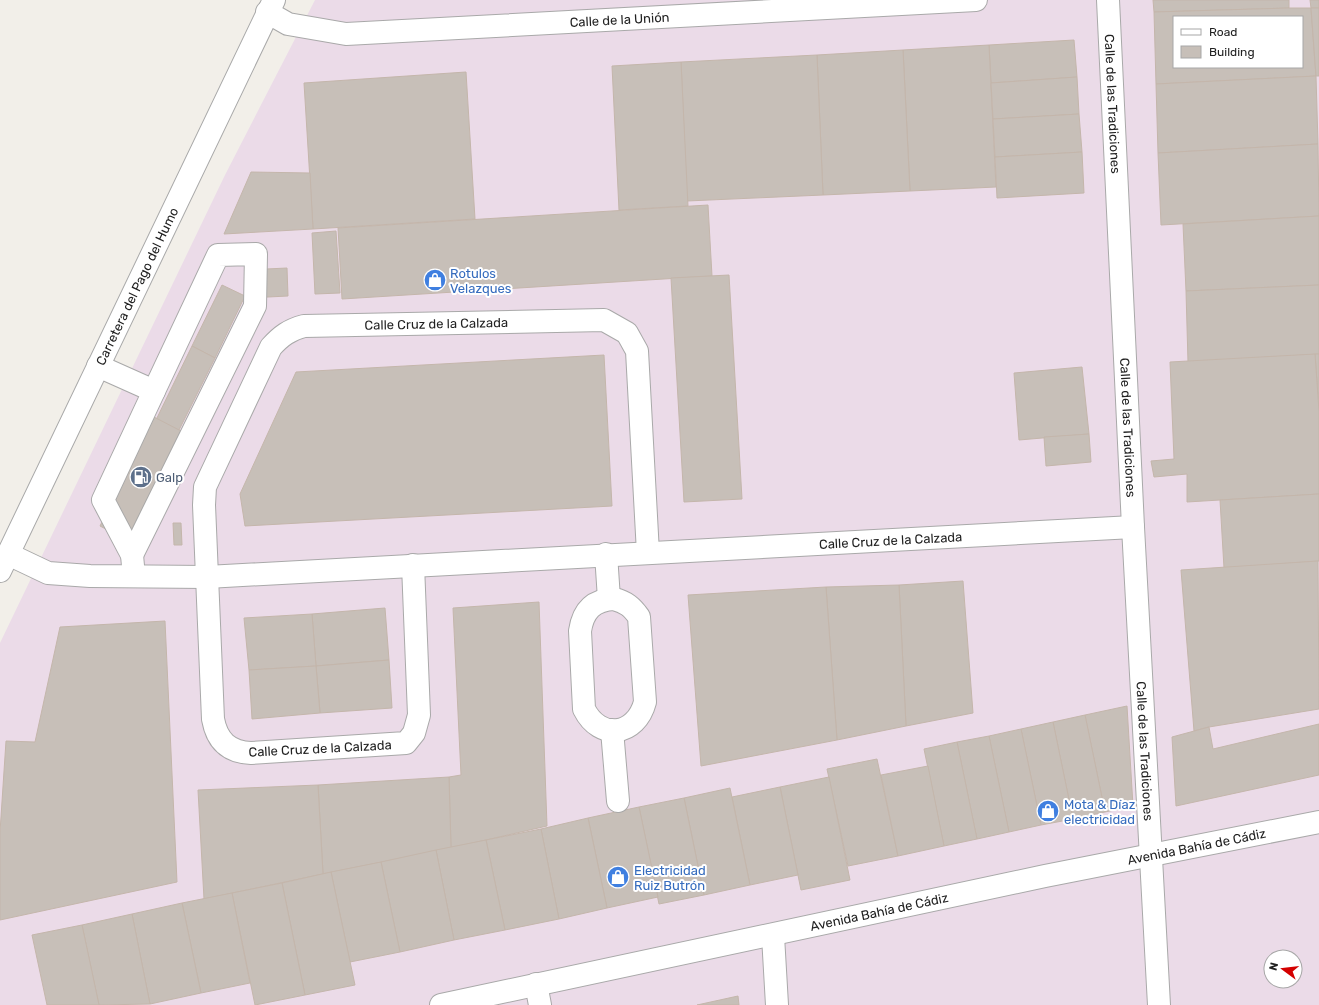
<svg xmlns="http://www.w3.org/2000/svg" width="1319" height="1005" font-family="Rubik,sans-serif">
<rect width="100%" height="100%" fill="#f2efe9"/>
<path fill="#ebdbe8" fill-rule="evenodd" d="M315 0H1319V1005H0V643L225 175ZM1174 17H1302V67H1174ZM1271 957H1295V981H1271Z"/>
<g fill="#c7bfb8" stroke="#c4b6ab" fill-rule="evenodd">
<polygon points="1153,0 1289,0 1289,8 1154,12"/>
<polygon points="1310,0 1319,0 1319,8 1311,8"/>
<path d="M1289 8H1311L1316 76 1156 84 1154 12ZM1174 17H1302V67H1174Z"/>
<polygon points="1311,8 1319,8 1319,76 1316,76"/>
<polygon points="1074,40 1077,77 991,83 989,45"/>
<polygon points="989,45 996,187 910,191 903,50"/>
<polygon points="903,50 910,191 823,195 817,55"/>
<polygon points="817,55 823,195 687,201 681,62"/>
<polygon points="681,62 688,206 619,210 612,66"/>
<polygon points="466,72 475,219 313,229 304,83"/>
<polygon points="1316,76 1318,144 1158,153 1156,84"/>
<polygon points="1077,77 1079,114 993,119 991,83"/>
<polygon points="1079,114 1082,152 995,157 993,119"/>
<polygon points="1318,144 1319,216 1161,225 1158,153"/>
<polygon points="1082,152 1084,193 997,198 995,157"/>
<polygon points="251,172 310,173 313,229 224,234"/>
<polygon points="708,205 712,276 342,299 338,228"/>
<polygon points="1319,216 1319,285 1186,291 1183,224"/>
<polygon points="336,231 340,293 315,294 312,233"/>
<polygon points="287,268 288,296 248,298 246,270"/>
<polygon points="729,275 742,499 684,502 671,278"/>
<polygon points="222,285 245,296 215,358 192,346"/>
<polygon points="1319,285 1319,354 1188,362 1186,291"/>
<polygon points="192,346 215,358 177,434 155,422"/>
<polygon points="1315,354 1319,354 1319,411"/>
<polygon points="1315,354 1319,411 1319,494 1187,502 1187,474 1154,477 1151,461 1174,459 1170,362"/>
<polygon points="604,355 612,506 245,526 240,494 296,372"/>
<polygon points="1082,367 1089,434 1019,440 1014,373"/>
<polygon points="154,417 181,431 127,540 100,526"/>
<polygon points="1089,434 1091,462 1046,466 1044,437"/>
<polygon points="1319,494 1319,561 1224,568 1220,500"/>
<polygon points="173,523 181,523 182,545 174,545"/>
<polygon points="1318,561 1319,709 1209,727 1194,731 1181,570"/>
<polygon points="963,581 973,713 906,726 899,585"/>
<polygon points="899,585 906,726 837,740 826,587"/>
<polygon points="826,587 837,740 701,766 688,595"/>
<polygon points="539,602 547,826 451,848 449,777 461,775 453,608"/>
<polygon points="385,608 389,660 316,666 312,614"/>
<polygon points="312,614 316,666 249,670 244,618"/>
<polygon points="165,621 177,882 0,920 0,832 6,741 35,742 60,627"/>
<polygon points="389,660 392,708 320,713 316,666"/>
<polygon points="316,666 320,713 252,719 249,670"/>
<polygon points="1127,706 1133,806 1105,812 1085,715"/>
<polygon points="1085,715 1105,812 1073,819 1053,722"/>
<polygon points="1053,722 1073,819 1041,825 1021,729"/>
<polygon points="1319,724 1319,775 1176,806 1172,737 1209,727 1213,749"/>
<polygon points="1021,729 1041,825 1009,832 989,736"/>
<polygon points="989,736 1009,832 977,839 957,742"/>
<polygon points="957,742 977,839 944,846 924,749"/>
<polygon points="877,759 898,856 848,866 827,769"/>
<polygon points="928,766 944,846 898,856 881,775"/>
<polygon points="449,777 451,848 323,874 318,785"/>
<polygon points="829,777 850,880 801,890 780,787"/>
<polygon points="318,785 323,874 204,899 198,790"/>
<polygon points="780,787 798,875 750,885 732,797"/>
<polygon points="730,788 750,885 704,895 684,798"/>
<polygon points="684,798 704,895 659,904 639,807"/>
<polygon points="639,807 658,897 607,908 588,818"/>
<polygon points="588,818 607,908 559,919 541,829"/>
<polygon points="541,829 559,919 505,930 486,840"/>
<polygon points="486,840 505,930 454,940 436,850"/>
<polygon points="436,850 454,940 400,952 381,862"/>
<polygon points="381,862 400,952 350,962 331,872"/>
<polygon points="331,872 355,985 305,995 282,883"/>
<polygon points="282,883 305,995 255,1005 232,893"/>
<polygon points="232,893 250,983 201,993 182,903"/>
<polygon points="182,903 201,993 150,1004 132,914"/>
<polygon points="132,914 150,1004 99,1005 82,925"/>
<polygon points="82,925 99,1005 47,1005 32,935"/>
<polygon points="738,996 739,1005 697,1005"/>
</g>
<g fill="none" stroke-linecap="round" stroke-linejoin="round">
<g stroke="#a9a9a9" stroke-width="24">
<g id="minor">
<path id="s1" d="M1108 0 1133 527 1159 1005"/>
<path id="s2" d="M267 12 288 24 346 34 976 0"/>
<polyline points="98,366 154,391 103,500 132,555 133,566"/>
<path id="s3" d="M8 554 48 573 90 576 207 577 1133 527"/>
<polyline points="606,554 609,599"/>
<polyline points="132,555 255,306 256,254 218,255 154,391"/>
<path id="s4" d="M413 565 419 715 414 733 406 743 251 753C229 752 217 741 213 719L204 505 205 487 271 347C281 336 289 330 304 326L604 320 627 333 637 351 648 553"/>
<path id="s5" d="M0 571 274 0"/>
<path d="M614 599C626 602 632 607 639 617L645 702C636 736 600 741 584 709L580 631C583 611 593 600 614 599Z"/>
<polyline points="612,730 618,801"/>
<polyline points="773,936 777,1005"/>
<polyline points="536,984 540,1005"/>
<path id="s6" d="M441 1005 1045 876 1319 822"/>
</g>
</g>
<use href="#minor" stroke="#fff" stroke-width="22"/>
</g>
<defs>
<g id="shop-disc" transform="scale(1.15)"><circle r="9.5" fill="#3f7fe0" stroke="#fff"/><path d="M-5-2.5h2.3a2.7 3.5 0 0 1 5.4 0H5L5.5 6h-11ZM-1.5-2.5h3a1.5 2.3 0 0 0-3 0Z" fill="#fff"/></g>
<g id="fuel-disc" transform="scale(1.15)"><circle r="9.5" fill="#5c6f8a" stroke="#fff"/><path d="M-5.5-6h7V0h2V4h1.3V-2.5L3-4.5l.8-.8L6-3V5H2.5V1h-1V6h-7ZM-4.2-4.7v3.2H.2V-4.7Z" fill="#fff"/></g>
</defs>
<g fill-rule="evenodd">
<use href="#shop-disc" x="435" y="280"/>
<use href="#fuel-disc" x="141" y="477"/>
<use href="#shop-disc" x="1048" y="811"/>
<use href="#shop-disc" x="618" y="877"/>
</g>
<g text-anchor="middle" stroke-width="4" stroke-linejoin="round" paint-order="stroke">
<g font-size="13" fill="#222" stroke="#fff">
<text dy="5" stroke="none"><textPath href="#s2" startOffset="357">Calle de la Unión</textPath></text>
<text dy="5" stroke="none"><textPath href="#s1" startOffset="104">Calle de las Tradiciones</textPath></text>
<text dy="5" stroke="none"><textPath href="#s5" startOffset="316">Carretera del Pago del Humo</textPath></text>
<text dy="5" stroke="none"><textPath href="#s4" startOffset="952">Calle Cruz de la Calzada</textPath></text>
<text dy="5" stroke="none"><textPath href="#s1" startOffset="428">Calle de las Tradiciones</textPath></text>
<text dy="5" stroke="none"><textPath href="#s3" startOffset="888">Calle Cruz de la Calzada</textPath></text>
<text transform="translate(320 748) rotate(-3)" y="5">Calle Cruz de la Calzada</text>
<text dy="5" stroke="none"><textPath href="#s1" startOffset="752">Calle de las Tradiciones</textPath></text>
<text dy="5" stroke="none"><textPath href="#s6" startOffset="772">Avenida Bahía de Cádiz</textPath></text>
<text dy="5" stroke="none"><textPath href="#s6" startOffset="448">Avenida Bahía de Cádiz</textPath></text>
</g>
<g font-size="13" fill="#366cbe" stroke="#fff" text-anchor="start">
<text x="450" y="278">Rotulos<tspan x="450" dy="15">Velazques</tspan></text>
<text x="1064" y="809">Mota &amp; Díaz<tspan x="1064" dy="15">electricidad</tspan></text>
<text x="634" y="875">Electricidad<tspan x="634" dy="15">Ruiz Butrón</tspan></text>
</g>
<g font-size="13" fill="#4e5e75" stroke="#fff" text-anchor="start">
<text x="156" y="482">Galp</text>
</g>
</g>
<rect x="1173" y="16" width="130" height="52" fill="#ffffff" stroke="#a7a7a7"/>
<rect x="1181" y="29" width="20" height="6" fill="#ffffff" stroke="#a7a7a7"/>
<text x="1209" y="36" font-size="12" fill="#222222">Road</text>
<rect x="1181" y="46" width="20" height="12" fill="#c7bfb8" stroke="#a7a7a7"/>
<text x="1209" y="56" font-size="12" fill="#222222">Building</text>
<g transform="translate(1283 969) rotate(285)"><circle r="19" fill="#ffffff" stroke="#a7a7a7"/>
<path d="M0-3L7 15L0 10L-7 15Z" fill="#d40000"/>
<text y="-6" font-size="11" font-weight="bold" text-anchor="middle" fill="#222222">N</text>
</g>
</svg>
